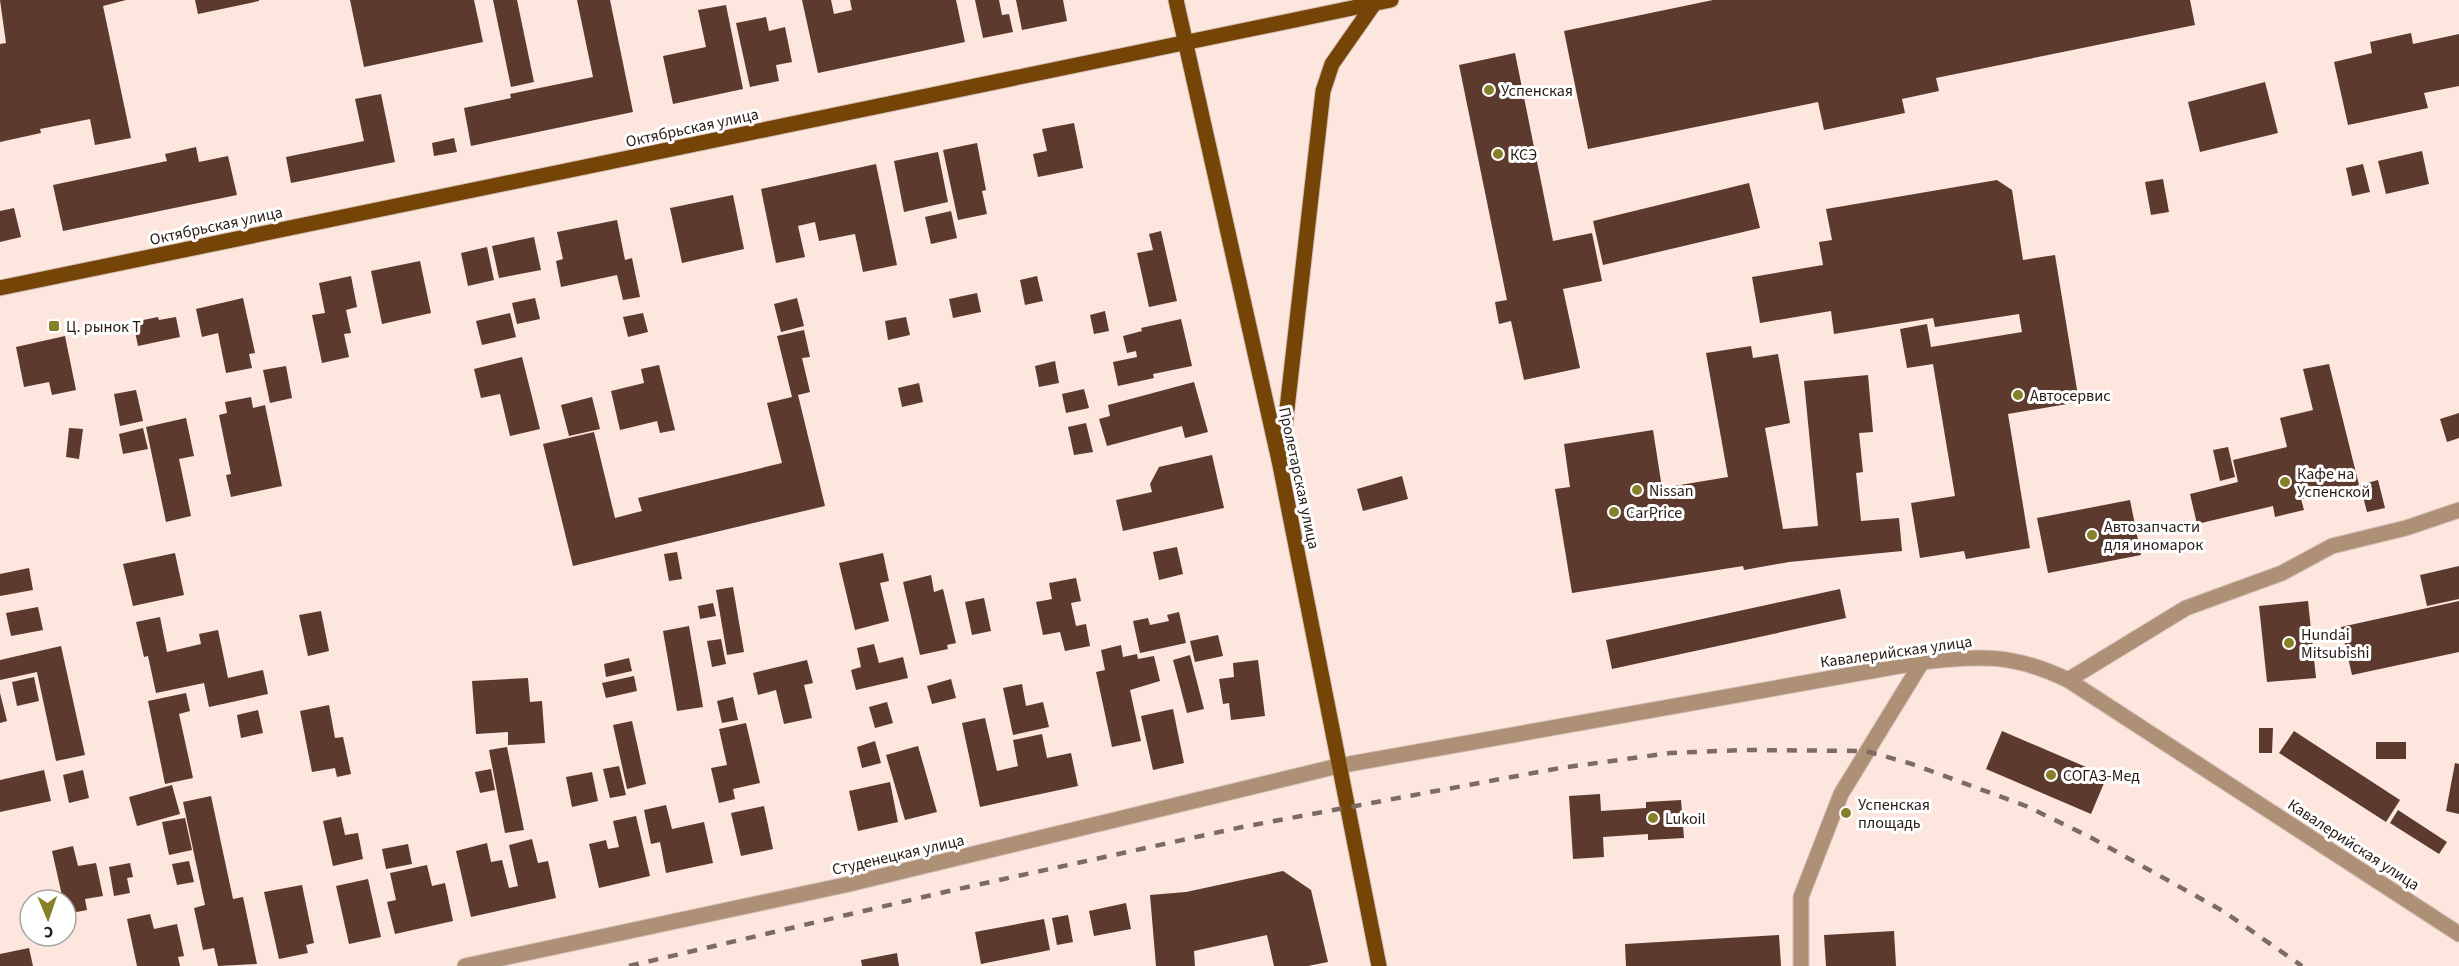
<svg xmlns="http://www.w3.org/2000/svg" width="2459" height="966" font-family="'Source Sans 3',sans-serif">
<rect width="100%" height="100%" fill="#fce6de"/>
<g fill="#5c3a2e">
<polygon points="0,0 126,0 103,6 131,138 95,145 90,119 40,129 41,133 0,142 0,44 6,43"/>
<polygon points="195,0 259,0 259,1 198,14"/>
<polygon points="350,0 474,0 483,42 364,67"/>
<polygon points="493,0 517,0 534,82 511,87"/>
<polygon points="577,0 610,0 633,112 471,146 464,108 511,98 510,94 593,77"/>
<polygon points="802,0 831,0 834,14 852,10 850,0 956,0 965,42 818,73"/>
<polygon points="975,0 999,0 1002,15 1009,14 1013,32 983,38"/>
<polygon points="1016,0 1063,0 1067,21 1022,30"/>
<polygon points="1713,0 2190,0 2195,25 1936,78 1939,91 1902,99 1905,113 1824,130 1818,102 1588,149 1564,31"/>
<polygon points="726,5 743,89 673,104 663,56 706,47 698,10"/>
<polygon points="766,17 769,31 785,27 792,62 776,65 779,81 750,87 736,23"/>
<polygon points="2411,33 2413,44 2459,34 2459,86 2424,93 2428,108 2348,125 2334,62 2372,53 2370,42"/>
<polygon points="1515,53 1553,241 1592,233 1602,281 1563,289 1580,368 1524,380 1511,321 1499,324 1495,302 1507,300 1459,65"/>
<polygon points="2265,82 2278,133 2200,152 2188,102"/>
<polygon points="381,94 395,162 291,183 286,157 364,141 355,99"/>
<polygon points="1074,123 1083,168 1038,177 1033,154 1047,151 1042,129"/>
<polygon points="454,138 457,152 434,156 432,143"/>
<polygon points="977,143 986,190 982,191 987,214 958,220 943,150"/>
<polygon points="196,147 199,162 228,156 237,195 63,231 53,185 167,161 165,154"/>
<polygon points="2422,151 2429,184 2386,194 2378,161"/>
<polygon points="938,152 948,202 904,212 894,161"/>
<polygon points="876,164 897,265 863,272 855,234 819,241 815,222 798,226 805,257 776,263 761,189"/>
<polygon points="2363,164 2370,192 2352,196 2346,168"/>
<polygon points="2163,179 2169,212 2151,215 2145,182"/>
<polygon points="1997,180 2012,190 2023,260 2055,255 2079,402 2008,414 2030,548 1966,559 1964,551 1920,558 1911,503 1955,496 1933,364 1907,368 1900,329 1927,324 1931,347 2022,332 2019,314 1935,327 1933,318 1834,334 1831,311 1760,323 1752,277 1823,265 1819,242 1832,240 1826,209"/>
<polygon points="1749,183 1760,228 1603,265 1593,221"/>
<polygon points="733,195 744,249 682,263 670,208"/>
<polygon points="14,208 21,237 0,242 0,211"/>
<polygon points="951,211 957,238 931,244 925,217"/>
<polygon points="617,220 625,260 632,258 640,297 623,300 617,275 561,287 556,261 563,259 557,232"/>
<polygon points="1161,231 1177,301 1149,307 1137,253 1153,250 1149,234"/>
<polygon points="534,237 541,270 499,278 492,246"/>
<polygon points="487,247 494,280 468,286 461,253"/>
<polygon points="420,261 431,313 382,324 371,271"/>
<polygon points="351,276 357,307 346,310 351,333 344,334 349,357 322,363 312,315 325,313 319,283"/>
<polygon points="1037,276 1043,301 1025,305 1020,280"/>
<polygon points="977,293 981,312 953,318 949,299"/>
<polygon points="243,298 255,353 249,354 252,368 226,373 218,333 202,337 196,309"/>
<polygon points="535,298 540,319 517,324 512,303"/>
<polygon points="797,298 804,326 781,332 774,304"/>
<polygon points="1105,311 1109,331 1094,334 1090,315"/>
<polygon points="510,313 516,337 482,345 476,321"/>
<polygon points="643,313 648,332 628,337 623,317"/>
<polygon points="158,317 159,320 176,317 180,337 138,346 133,322"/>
<polygon points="906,317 910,335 888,340 885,321"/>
<polygon points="1181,319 1192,366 1153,374 1154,378 1118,386 1113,362 1137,357 1136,351 1127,353 1123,336 1142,331 1141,328"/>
<polygon points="804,330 810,357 802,358 810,392 798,395 825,506 573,566 543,444 594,432 615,518 642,511 638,498 782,463 767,403 792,397 777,336"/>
<polygon points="65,336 76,390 52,395 49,382 24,387 16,347"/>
<polygon points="1751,346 1753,358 1778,354 1790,423 1765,428 1783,529 1818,526 1804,381 1868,375 1873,432 1859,433 1863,472 1856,473 1861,521 1899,518 1902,551 1789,562 1744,570 1743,566 1572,593 1555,489 1570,487 1564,444 1653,430 1662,488 1728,477 1706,353"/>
<polygon points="522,357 540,429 510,436 500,394 481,398 474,369"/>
<polygon points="1055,361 1059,383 1039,387 1035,366"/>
<polygon points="2329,364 2359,485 2301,499 2304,510 2275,517 2273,506 2197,524 2190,494 2238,482 2233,460 2287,447 2280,418 2313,410 2303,369"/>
<polygon points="659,365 675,430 660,433 657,421 620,430 611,391 644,383 641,369"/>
<polygon points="286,366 292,398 270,403 263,370"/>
<polygon points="1194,382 1208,432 1185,438 1182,426 1107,446 1099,419 1110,416 1108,405"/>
<polygon points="919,383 923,402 902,407 898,388"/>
<polygon points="1084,389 1089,408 1066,413 1062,394"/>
<polygon points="136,390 143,421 120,426 114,394"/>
<polygon points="251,397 253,408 265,405 282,486 231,497 226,475 231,474 219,415 227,413 225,402"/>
<polygon points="592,397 600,429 569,436 561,405"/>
<polygon points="2459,413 2459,438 2447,442 2440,419"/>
<polygon points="186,418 194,456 179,459 191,516 166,522 146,427"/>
<polygon points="1086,423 1093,452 1074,455 1068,427"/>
<polygon points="69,428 83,429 79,459 66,457"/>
<polygon points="143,428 148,449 123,454 119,434"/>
<polygon points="2228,447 2235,477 2220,481 2213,450"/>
<polygon points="1212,455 1224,508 1123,531 1116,500 1152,492 1150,484 1159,467"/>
<polygon points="1402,476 1408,499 1363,511 1357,489"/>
<polygon points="2378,480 2385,508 2367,512 2360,485"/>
<polygon points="2130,500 2141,555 2048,573 2037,518"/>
<polygon points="1177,547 1183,574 1159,580 1153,552"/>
<polygon points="677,552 682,579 669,581 664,554"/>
<polygon points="175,553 184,595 133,606 123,564"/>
<polygon points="883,553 889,581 880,583 889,621 855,630 839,563"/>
<polygon points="2459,566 2459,599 2427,606 2420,575"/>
<polygon points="29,568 33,590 0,596 0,574"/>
<polygon points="931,575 934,592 943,589 956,643 947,645 948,649 920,655 903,582"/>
<polygon points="1076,578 1081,601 1071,603 1076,626 1086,624 1090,646 1065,651 1060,632 1043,635 1036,602 1052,599 1049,583"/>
<polygon points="733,587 744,652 727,655 716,590"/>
<polygon points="1840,589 1846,618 1612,669 1606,640"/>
<polygon points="984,598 991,631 972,635 965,602"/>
<polygon points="2308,601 2316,678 2267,682 2259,606"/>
<polygon points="2459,601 2459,652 2352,675 2341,627"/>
<polygon points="713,603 716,616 700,619 698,606"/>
<polygon points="38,607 43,630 11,636 6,613"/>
<polygon points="321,611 329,651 308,656 299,615"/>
<polygon points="1179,612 1186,643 1140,653 1133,621 1148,618 1150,625 1169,621 1167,615"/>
<polygon points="160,617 167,652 201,644 199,634 218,630 228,678 263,670 268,694 209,707 204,683 156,693 148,656 144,657 136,622"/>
<polygon points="689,626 703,707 677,711 663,631"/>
<polygon points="1218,635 1223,656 1195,662 1190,641"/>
<polygon points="721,639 726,664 712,667 707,641"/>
<polygon points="874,644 879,663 903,657 908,678 856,690 851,670 861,667 857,648"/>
<polygon points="1121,645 1123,657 1137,654 1138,659 1154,656 1160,681 1130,690 1141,741 1112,747 1096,672 1105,670 1101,650"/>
<polygon points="61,646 85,755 56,761 37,672 0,680 0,660"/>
<polygon points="1190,655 1204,709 1187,713 1173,660"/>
<polygon points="629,658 632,671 606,677 604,664"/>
<polygon points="807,660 813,683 804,685 812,718 784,724 776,690 758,695 753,673"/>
<polygon points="1258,660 1265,716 1231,720 1229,703 1223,704 1219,679 1234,677 1233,663"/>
<polygon points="634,676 637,691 606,698 602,683"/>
<polygon points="34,677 39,701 17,706 12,682"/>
<polygon points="528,678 530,702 542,701 545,743 508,745 508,732 476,734 472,681"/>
<polygon points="951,679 956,698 932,704 927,686"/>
<polygon points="1022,684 1026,706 1043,702 1049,727 1013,735 1003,688"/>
<polygon points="0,693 7,721 0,723"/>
<polygon points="186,693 190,711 179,714 193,778 165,784 148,701"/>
<polygon points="733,697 738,720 722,723 717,701"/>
<polygon points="887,702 893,723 875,728 869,707"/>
<polygon points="329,705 335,738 343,737 351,774 337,777 335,768 312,772 300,711"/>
<polygon points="1173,709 1184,763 1153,770 1141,716"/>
<polygon points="258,710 263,733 241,738 237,715"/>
<polygon points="985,718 997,771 1018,766 1013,740 1042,734 1047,758 1071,753 1078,786 980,807 962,723"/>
<polygon points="632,721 646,784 627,789 613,725"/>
<polygon points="746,723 760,783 733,789 735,799 719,803 711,768 727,765 719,729"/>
<polygon points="2259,728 2273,728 2272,753 2259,753"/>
<polygon points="2002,731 2107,776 2091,814 1986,769"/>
<polygon points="2294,731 2400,800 2386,822 2279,753"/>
<polygon points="875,741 881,763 862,768 857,747"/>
<rect x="2376" y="742" width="30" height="17"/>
<polygon points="918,746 937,812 905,820 886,755"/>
<polygon points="507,747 524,830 505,833 489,750"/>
<polygon points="2455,763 2459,764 2459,814 2446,811"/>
<polygon points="619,766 626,795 610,798 603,769"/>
<polygon points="491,769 495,790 480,793 475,772"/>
<polygon points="44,770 51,801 0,812 0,780"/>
<polygon points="83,770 89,798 69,803 63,775"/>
<polygon points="592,772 598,801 572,807 566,777"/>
<polygon points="890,782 898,822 858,831 849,791"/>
<polygon points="172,785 180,814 137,826 129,797"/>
<polygon points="1600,794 1601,811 1646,808 1646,802 1681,800 1684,838 1648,840 1648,834 1603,837 1604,857 1573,859 1569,796"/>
<polygon points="211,796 233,899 243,897 257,964 218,966 214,948 203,950 194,908 205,905 183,802"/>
<polygon points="666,805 672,829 704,822 713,863 666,873 660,842 651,844 644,810"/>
<polygon points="764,806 773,849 741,856 731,813"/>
<polygon points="2398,810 2447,842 2439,854 2390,823"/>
<polygon points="636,816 650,876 599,888 589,844 606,840 608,849 619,847 613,821"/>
<polygon points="341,817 345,835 358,833 363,859 333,866 323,821"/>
<polygon points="185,818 192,850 169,855 162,822"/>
<polygon points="532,839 538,863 548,861 556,898 471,917 456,851 487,843 491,862 502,860 509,888 518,886 509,845"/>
<polygon points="408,844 412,864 386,869 382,849"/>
<polygon points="73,846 78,866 96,863 103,896 85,899 87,910 66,914 66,900 63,900 52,851"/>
<polygon points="189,861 194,882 177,885 172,864"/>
<polygon points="130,863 133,877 127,878 130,893 114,896 109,867"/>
<polygon points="427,865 432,886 445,883 453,921 395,934 387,902 396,900 390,873"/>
<polygon points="1283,871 1311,890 1328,962 1308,966 1274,966 1267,935 1194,951 1195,966 1156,966 1150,895 1186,892"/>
<polygon points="368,879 381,937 349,944 336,886"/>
<polygon points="302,885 314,943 306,945 308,953 279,959 264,892"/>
<polygon points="1126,903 1131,929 1094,936 1089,911"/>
<polygon points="150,914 154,929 177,924 184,956 178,957 180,966 137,966 127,919"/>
<polygon points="1068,915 1073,942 1057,945 1052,918"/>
<polygon points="1044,919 1050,950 981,964 975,932"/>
<polygon points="1894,931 1896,966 1826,966 1824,935"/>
<polygon points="1779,935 1781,966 1626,966 1625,944"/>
<polygon points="29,948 33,966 0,966 0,954"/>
<polygon points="897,953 899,966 862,966 861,960"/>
</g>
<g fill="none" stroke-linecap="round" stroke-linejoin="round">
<g stroke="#d6c1ba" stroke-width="17">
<g id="minor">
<polyline points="2068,680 2186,608 2282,573 2332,546 2406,528 2459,510"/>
<path d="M465 966 845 885 1338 766 1922 662C1980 655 2015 654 2068 680L2459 934"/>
<polyline points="1801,966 1801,897 1841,794 1922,662"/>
</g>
</g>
<g stroke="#d6c1ba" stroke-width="17">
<g id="major">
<polyline points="1176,0 1280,465 1379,966"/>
<polyline points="0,288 1391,0"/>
<polyline points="1282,453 1323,91 1332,64 1374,4"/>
</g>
</g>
<use href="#minor" stroke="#ad9076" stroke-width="15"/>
<use href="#major" stroke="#754407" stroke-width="15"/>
<polyline stroke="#7b6b65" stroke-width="4.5" stroke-dasharray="10 10" stroke-linecap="butt" points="629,966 949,891 1242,827 1560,768 1670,753 1743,750 1866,751 1912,764 2026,806 2090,837 2223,911 2302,966"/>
</g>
<g fill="#868128" stroke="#fff" stroke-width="2">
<circle cx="1489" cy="90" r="6"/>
<circle cx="1498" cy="154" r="6"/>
<rect x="48" y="320" width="12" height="12" rx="3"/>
<circle cx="2018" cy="395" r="6"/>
<circle cx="2285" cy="482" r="6"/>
<circle cx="1637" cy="490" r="6"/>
<circle cx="1614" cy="512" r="6"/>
<circle cx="2092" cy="535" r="6"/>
<circle cx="2289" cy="643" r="6"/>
<circle cx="2051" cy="775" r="6"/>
<circle cx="1846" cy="813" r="6"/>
<circle cx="1653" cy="818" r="6"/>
</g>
<g text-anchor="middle" stroke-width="6" stroke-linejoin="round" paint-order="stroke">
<g font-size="16" fill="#271b16" stroke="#fff" text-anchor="start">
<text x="1501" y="96">Успенская</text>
<text x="1510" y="160">КСЭ</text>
<text x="66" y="332">Ц. рынок Т</text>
<text x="2030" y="401">Автосервис</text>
<text x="2297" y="479">Кафе на<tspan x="2297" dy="18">Успенской</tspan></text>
<text x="1649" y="496">Nissan</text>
<text x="1626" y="518">CarPrice</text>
<text x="2104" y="532">Автозапчасти<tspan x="2104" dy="18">для иномарок</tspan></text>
<text x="2301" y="640">Hundai<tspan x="2301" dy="18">Mitsubishi</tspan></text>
<text x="2063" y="781">СОГАЗ-Мед</text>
<text x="1858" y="810">Успенская<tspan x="1858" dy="18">площадь</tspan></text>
<text x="1665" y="824">Lukoil</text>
</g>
<g font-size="16" fill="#271b16" stroke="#fff">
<text transform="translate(692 127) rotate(-12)" y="6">Октябрьская улица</text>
<text transform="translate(216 225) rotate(-12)" y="6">Октябрьская улица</text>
<text transform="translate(1300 478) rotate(78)" y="6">Пролетарская улица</text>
<text transform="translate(1896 651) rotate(-8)" y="6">Кавалерийская улица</text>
<text transform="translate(2354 844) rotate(33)" y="6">Кавалерийская улица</text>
<text transform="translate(898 854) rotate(-13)" y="6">Студенецкая улица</text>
</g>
</g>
<g transform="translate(48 918) rotate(178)"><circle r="28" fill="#ffffff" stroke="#a9a4a2" stroke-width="1.5"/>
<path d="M0-4.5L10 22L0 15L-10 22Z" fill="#868128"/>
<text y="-9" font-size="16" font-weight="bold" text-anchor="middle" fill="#271b16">С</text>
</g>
</svg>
